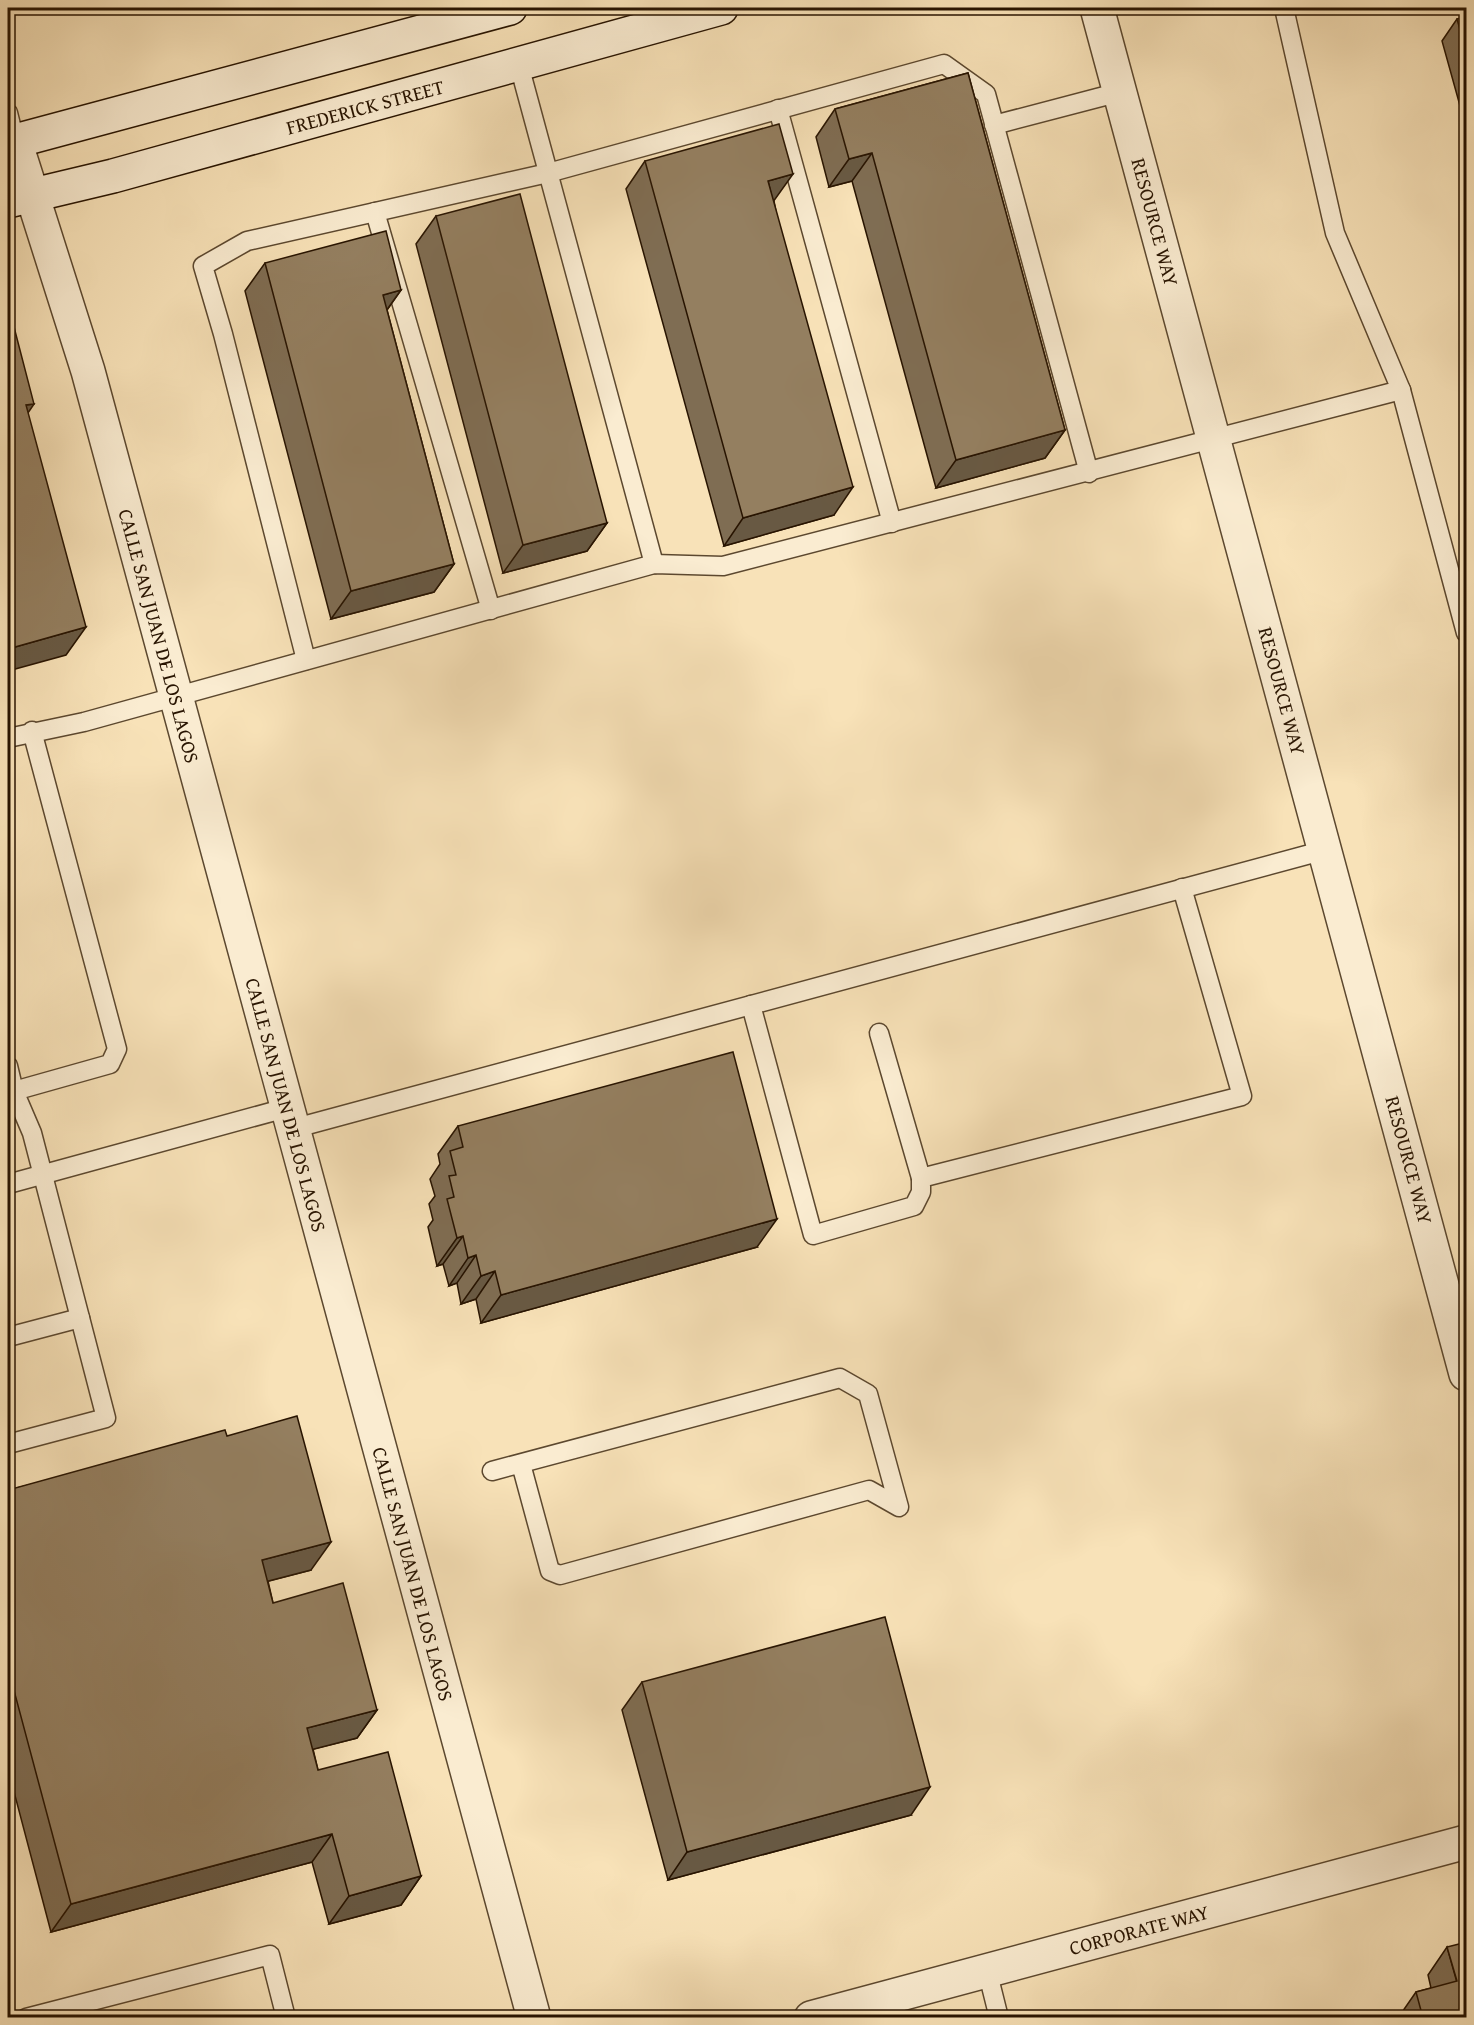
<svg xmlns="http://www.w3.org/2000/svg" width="1474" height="2025" font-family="'Gentium Book Plus',serif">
<rect width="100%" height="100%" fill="#f8e2b8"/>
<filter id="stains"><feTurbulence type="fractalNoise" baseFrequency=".00333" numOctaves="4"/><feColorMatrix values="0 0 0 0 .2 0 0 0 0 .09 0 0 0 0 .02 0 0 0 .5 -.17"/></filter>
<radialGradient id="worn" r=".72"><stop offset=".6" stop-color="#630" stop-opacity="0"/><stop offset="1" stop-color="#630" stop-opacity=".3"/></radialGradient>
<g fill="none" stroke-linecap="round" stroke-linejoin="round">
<g stroke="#5c482f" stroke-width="21">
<g id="service">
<polyline points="519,65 654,564"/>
<polyline points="778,109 892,523"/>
<polyline points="8,113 15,141"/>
<polyline points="994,125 1120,92"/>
<polyline points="375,212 491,610"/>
<polyline points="1401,390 1466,633"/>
<polyline points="306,660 223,334 203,266 247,241 548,173 944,64 986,94 1089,473"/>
<polyline points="8,738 84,722 654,564 723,566 1401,390 1335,233 1284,8"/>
<polyline points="751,1005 813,1235 914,1206 921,1192 921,1178 1242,1096 1182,888"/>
<polyline points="879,1033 921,1178"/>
<polyline points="8,1066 14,1091"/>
<polyline points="292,1129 1325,850"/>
<polyline points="8,1184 286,1108"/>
<polyline points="8,1337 80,1318"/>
<polyline points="8,1444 106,1418 32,1133 14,1091 110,1064 117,1049 32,731"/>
<polyline points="492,1471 840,1378 868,1394 899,1507 869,1490 560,1575 550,1571 521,1464"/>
<polyline points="987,1970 999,2018"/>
<polyline points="26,2018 270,1955 286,2018"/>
</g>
</g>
<g stroke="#5c482f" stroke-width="36">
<g id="minor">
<polyline points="1097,8 1466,1374"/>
<polyline points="15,141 88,371 534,2018"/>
<polyline points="811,2018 1466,1842"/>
</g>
</g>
<g stroke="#281401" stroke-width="36">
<g id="secondary">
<polyline points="8,143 510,8"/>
<polyline points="8,201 113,176 721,8"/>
</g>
</g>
<use href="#service" stroke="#faecd1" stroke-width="18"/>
<use href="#minor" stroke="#faecd1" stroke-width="33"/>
<use href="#secondary" stroke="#faecd1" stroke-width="33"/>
</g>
<g fill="#7f6d53" stroke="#281401" stroke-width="1.5">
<polygon points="1467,17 1467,131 1442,41 1457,19"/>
<polygon points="968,73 1065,430 1045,458 936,488 852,181 829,187 816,137 835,109"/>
<polygon points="645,161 774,201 834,515 724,546 626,189"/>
<polygon points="436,216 607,523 587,551 503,573 416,244"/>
<polygon points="265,263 401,290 387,310 454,564 434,592 331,619 245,291"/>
<polygon points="458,1126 757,1247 481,1323 476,1299 461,1304 457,1283 449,1286 443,1264 437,1266 428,1227 433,1220 429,1204 435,1196 430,1179 440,1164 438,1154"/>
<polygon points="227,1436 311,1570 268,1581 273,1603 377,1710 357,1738 313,1749 318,1770 421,1876 401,1905 329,1924 312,1862 51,1932 8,1769 8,1490"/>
<polygon points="642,1682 911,1815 668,1880 622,1710"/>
<polygon points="1447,1947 1467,2018 1398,2018 1416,1992 1431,1988 1428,1975"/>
</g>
<g fill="#685943" stroke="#281401" stroke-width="1.5">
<polygon points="872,153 852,181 829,187 849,159"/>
<polygon points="793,174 773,202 768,181"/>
<polygon points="401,290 381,318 383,295"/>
<polygon points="34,404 15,432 26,405"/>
<polygon points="1065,430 1045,458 936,488 956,460"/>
<polygon points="853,487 834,515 724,546 743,518"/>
<polygon points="607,523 587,551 503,573 523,545"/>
<polygon points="454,564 434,592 331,619 351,591"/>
<polygon points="86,627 66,655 8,671 8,649"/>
<polygon points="777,1219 757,1247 481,1323 501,1295"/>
<polygon points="463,1236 443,1264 437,1266 457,1238"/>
<polygon points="476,1255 457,1283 449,1286 468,1258"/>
<polygon points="495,1271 476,1299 461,1304 481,1276"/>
<polygon points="331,1542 311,1570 242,1588 262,1560"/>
<polygon points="377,1710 357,1738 287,1756 307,1728"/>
<polygon points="930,1787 911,1815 668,1880 687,1852"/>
<polygon points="332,1834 312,1862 51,1932 71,1904"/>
<polygon points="421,1876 401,1905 329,1924 349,1896"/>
</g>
<g fill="#947f60" stroke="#281401" stroke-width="1.5">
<polygon points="1467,17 1467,54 1457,19"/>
<polygon points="968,73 1065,430 956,460 872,153 849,159 835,109"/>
<polygon points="779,124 793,174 768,181 853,487 743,518 645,161"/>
<polygon points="520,194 607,523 523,545 436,216"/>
<polygon points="386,231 401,290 383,295 454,564 351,591 265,263"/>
<polygon points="14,327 34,404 26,405 86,627 8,649 8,328"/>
<polygon points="733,1052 777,1219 501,1295 495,1271 481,1276 476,1255 468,1258 463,1236 457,1238 447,1199 454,1197 449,1176 456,1175 450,1151 463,1147 458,1126"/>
<polygon points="297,1416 331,1542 262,1560 273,1603 343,1583 377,1710 307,1728 318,1770 388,1752 421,1876 349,1896 332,1834 71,1904 8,1668 8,1490 225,1430 227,1436"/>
<polygon points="885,1617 930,1787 687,1852 642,1682"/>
<polygon points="1467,1942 1467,2018 1423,2018 1416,1992 1457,1981 1447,1947"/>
</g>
<g text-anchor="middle" stroke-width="6" stroke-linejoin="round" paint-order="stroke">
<g font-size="20" fill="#281401" stroke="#faecd1">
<text transform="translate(365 107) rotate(-15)" y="7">FREDERICK STREET</text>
<text transform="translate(1155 222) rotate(75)" y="7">RESOURCE WAY</text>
<text transform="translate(159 636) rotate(75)" y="7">CALLE SAN JUAN DE LOS LAGOS</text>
<text transform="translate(1282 691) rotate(75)" y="7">RESOURCE WAY</text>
<text transform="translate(286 1105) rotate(75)" y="7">CALLE SAN JUAN DE LOS LAGOS</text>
<text transform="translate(1409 1160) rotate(75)" y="7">RESOURCE WAY</text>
<text transform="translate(413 1574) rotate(75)" y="7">CALLE SAN JUAN DE LOS LAGOS</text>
<text transform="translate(1139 1930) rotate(-15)" y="7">CORPORATE WAY</text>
</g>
</g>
<rect width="1474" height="2025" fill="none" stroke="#f8e2b8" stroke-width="30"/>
<rect x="9" y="9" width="1456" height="2007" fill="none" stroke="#281401" stroke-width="3"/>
<rect x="15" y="15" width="1444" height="1995" fill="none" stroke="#281401" stroke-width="1.5"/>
<rect width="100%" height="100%" filter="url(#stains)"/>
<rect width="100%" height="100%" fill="url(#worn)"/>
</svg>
